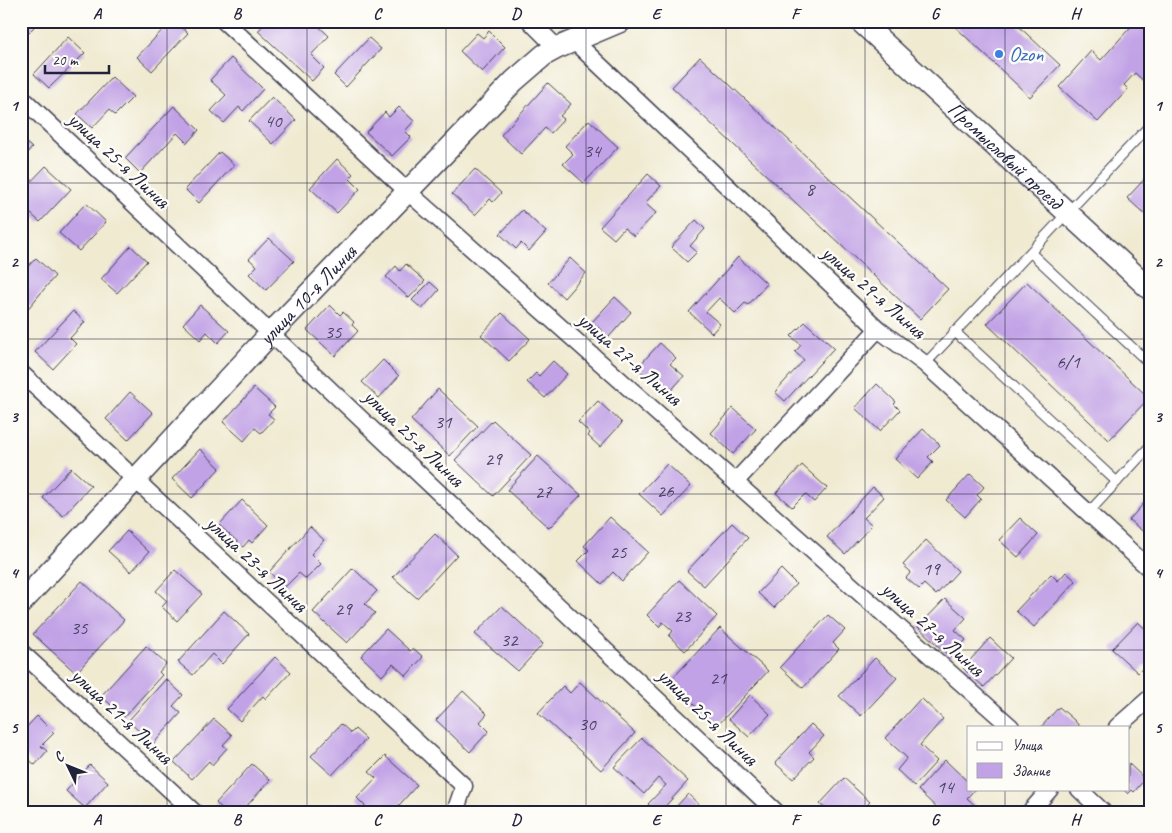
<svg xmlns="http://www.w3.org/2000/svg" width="1172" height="833" font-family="Caveat,sans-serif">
<rect width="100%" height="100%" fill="#fdfcf7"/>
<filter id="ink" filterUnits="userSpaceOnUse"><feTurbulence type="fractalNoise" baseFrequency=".02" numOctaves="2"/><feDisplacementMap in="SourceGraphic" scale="10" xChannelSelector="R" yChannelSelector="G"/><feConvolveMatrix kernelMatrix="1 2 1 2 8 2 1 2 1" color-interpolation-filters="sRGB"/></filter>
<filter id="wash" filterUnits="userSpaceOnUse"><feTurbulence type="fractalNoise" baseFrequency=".0096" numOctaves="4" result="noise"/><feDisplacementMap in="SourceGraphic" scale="20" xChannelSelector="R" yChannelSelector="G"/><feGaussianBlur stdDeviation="1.12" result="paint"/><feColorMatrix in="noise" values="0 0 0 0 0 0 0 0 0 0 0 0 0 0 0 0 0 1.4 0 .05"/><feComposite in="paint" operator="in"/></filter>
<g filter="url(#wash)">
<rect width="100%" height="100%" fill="#f0ead1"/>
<g id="blocks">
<g fill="#c1a2e6">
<polygon points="21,21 35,21 32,25 34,27 21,40"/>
<polygon points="171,21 175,21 188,33 152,71 137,57"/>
<polygon points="267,21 313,21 329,36 311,55 324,68 312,81 258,31"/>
<polygon points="949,21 1013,21 1060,65 1030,97"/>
<polygon points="1136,21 1151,21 1151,85 1149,86 1135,73 1124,85 1128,89 1098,122 1059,87 1091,51 1101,60"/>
<polygon points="489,31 505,47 482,72 460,51 477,33 483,38"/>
<polygon points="68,37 85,53 49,88 34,74"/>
<polygon points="369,38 381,49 346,87 334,75"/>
<polygon points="700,57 948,289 920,319 672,87"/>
<polygon points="231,58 263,89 243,111 239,107 224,123 211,111 226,95 210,80"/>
<polygon points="112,77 133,97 115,115 109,110 92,128 77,114"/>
<polygon points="548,83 571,104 560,116 564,119 551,133 545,128 521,154 501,135"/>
<polygon points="272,97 296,120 273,144 249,121"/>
<polygon points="174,106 199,130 187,143 177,133 140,173 125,158"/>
<polygon points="399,107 414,121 405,131 411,137 392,156 366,132 385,112 389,117"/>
<polygon points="589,120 618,147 584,183 563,164 573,154 565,146"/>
<polygon points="21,138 32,148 21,160"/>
<polygon points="220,152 234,165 199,203 185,189"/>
<polygon points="337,159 353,174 349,178 360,189 337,213 310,188"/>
<polygon points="46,166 71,189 40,222 21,205 21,192"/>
<polygon points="475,169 501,193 493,202 490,199 475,215 452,194"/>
<polygon points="1151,172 1151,220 1127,198"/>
<polygon points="648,174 661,186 645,203 656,213 634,236 624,228 614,239 600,227"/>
<polygon points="86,203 106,222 79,251 59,233"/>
<polygon points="522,210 546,232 529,251 521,243 516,249 500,234"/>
<polygon points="696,220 705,229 690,246 697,252 687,262 671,247"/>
<polygon points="269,238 294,261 266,290 249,274 257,266 249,259"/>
<polygon points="131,246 147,261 117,293 101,279"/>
<polygon points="738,257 767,284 748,305 745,303 735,313 719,298 706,312 720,324 712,333 689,312"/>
<polygon points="36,258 55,276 21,317 21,274"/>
<polygon points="570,258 586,273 564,298 548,283"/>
<polygon points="406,264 425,281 409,298 386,277 396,266 400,271"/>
<polygon points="430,282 439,290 422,309 412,300"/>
<polygon points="1027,282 1149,398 1109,440 987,324"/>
<polygon points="615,297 631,312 609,337 592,322"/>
<polygon points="200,305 229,331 218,343 207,332 200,340 183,324"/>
<polygon points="330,305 340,315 343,312 354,322 352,325 358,331 335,356 307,330"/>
<polygon points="73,311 85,322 70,338 76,344 53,369 35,352"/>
<polygon points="502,313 530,339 509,361 481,335"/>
<polygon points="805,322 834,348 785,401 775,392 804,360 795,352 801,345 791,336"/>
<polygon points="660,343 676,358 670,364 684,376 667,395 637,368"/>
<polygon points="383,360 399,376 379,398 362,382"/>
<polygon points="553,361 567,374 545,398 527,382 536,373 539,376"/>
<polygon points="877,384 896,402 894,404 900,410 880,431 855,408"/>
<polygon points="254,388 275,407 268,414 274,419 261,433 255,428 244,441 223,422"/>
<polygon points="438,389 478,426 450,456 411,420"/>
<polygon points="130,392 153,413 128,440 106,419"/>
<polygon points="598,401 622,423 600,447 588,436 590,433 578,422"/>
<polygon points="733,408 756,429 733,454 711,433"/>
<polygon points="493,420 531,455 493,496 455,460"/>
<polygon points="923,429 940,445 928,457 933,462 917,479 895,459"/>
<polygon points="200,449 220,468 192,498 172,479"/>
<polygon points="538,456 581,495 549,528 507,490"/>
<polygon points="667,464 691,486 663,516 639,494"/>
<polygon points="802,465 827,488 814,502 805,494 792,507 776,493"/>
<polygon points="71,468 91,486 63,516 43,498"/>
<polygon points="970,474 984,487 977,495 981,499 965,517 946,500"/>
<polygon points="873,487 884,497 864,518 872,525 845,554 827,537"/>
<polygon points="1151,495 1151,538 1129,520"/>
<polygon points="242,500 268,525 252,543 249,540 243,547 219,525"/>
<polygon points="610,517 648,552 622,581 613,572 602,584 578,561 589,550 584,546"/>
<polygon points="1020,518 1038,535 1018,557 999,540"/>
<polygon points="732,523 748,538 704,586 687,571"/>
<polygon points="310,527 324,540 311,554 321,564 306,579 299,573 285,587 269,572"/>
<polygon points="127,531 149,552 131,572 108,551"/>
<polygon points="435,534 457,555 417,598 393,577"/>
<polygon points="926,540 958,571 936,595 924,584 919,589 906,578 911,572 903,565"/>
<polygon points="353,568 377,591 365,604 375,613 347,643 313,612"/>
<polygon points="781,569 796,584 774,608 758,593"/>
<polygon points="175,570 202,594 177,621 162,607 167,601 156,591"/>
<polygon points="1066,572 1076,581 1034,627 1016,611 1051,574 1058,581"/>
<polygon points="679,580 717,616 685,651 669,636 673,631 663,622 659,627 647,615"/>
<polygon points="82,581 124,620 76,673 33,634"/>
<polygon points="945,599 966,618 955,630 966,640 950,657 918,627"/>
<polygon points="502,606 543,644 518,671 475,634"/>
<polygon points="224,611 249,634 222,664 212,654 193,675 178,662"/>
<polygon points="828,615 845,630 833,643 839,649 803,688 780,667"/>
<polygon points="1138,622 1151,634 1151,660 1138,673 1112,649"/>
<polygon points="720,628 768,671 717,726 669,682"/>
<polygon points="386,629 410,651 413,648 423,657 406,676 393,664 382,676 361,656"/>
<polygon points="990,638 1011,658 984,687 963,668"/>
<polygon points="146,646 166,664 159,672 162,675 124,717 101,696"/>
<polygon points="275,657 291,672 266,699 263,696 240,721 227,709"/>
<polygon points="875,658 897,678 861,716 839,696"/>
<polygon points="166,679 183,695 173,706 181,713 153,744 128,721"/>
<polygon points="580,682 635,733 601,770 538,713 563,686 570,693"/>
<polygon points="463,691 487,714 480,722 489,731 470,752 436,720"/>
<polygon points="750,695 770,714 749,737 729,719"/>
<polygon points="921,698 943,719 920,745 937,761 914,786 897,770 907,758 885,738"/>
<polygon points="1059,707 1074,720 1080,727 1041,727"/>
<polygon points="37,716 54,733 41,746 47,751 35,765 21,752 21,733"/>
<polygon points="214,719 232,735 223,745 227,748 212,765 209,761 192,779 174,762"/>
<polygon points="341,724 351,733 355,729 366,739 332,775 311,756"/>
<polygon points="811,724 824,736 809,752 814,757 793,779 775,763"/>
<polygon points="642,738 688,781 660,812 656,812 648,804 666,785 658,778 644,794 614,767"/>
<polygon points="385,756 417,785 393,812 371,812 357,798 376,778 369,772"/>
<polygon points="945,760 968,782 968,789 975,789 967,798 982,812 941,812 918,790"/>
<polygon points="1128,763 1145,779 1134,792 1132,790 1128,794 1123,789 1128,789"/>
<polygon points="252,764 270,780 244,809 247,812 226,812 216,803"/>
<polygon points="90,765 108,782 85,808 66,791"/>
<polygon points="844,778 870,802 860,812 829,812 820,804"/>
<polygon points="688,794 707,812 671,812"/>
</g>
</g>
</g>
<g filter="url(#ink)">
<use href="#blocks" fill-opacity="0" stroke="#414052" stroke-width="1"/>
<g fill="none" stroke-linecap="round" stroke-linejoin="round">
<g stroke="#414052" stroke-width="11">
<g id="service">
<polyline points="1031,253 1151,365"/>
<polyline points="954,331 1117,482"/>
<polyline points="925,364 1151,124"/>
<polyline points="1088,513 1151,445"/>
</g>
</g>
<g stroke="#414052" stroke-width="19">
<g id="minor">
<polyline points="224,21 407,191 1011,727"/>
<polyline points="530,21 557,48"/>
<polyline points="573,40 878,329 925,364 1151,570"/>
<polyline points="21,97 776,812"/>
<polyline points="21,373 464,786 456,809 453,812"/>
<polyline points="736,481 878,329"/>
<polyline points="21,652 194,812"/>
<polyline points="1117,727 1151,697"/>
<polyline points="1079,789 1103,812"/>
<polyline points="1030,812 1050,789"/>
</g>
</g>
<g stroke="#414052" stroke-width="24">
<g id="tertiary">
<path id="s1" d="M860 21 1151 290"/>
<path id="s2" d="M21 603 272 332 514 81 544 55 557 48 621 21"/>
</g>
</g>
<use href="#service" stroke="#fff" stroke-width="9"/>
<use href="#minor" stroke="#fff" stroke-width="16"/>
<use href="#tertiary" stroke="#fff" stroke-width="21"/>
</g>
</g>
<path fill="none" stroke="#22223b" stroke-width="1" stroke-opacity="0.55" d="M167 21V812M307 21V812M446 21V812M586 21V812M726 21V812M865 21V812M1005 21V727M21 183H1151M21 339H1151M21 494H1151M21 650H1151M1005 789V812"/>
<circle fill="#3f7fe0" stroke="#fdfcf7" stroke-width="2" cx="999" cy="54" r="5"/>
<g text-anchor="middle" stroke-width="5" stroke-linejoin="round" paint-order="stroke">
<g font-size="19" fill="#4a4266">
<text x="273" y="127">40</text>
<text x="592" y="157">34</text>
<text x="810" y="195">8</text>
<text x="333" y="338">35</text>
<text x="1068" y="368">6/1</text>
<text x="443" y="428">31</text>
<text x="493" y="465">29</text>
<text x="665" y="497">26</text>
<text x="543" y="498">27</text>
<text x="618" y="558">25</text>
<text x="931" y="575">19</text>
<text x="343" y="615">29</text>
<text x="682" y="622">23</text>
<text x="79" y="634">35</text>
<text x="509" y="646">32</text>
<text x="718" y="684">21</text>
<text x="587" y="730">30</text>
<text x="945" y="793">14</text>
</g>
<g font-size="21" fill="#366cbe" stroke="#fdfcf7" text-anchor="start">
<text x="1009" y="61">Ozon</text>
</g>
<g font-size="21" fill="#22223b" stroke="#fdfcf7">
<text dy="7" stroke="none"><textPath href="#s1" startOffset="198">Промысловый проезд</textPath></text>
<text transform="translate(119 160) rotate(43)" y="7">улица 25-я Линия</text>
<text transform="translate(874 292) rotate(41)" y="7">улица 29-я Линия</text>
<text dy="7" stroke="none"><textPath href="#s2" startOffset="421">улица 10-я Линия</textPath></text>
<text transform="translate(630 359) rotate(41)" y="7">улица 27-я Линия</text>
<text transform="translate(414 438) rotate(44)" y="7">улица 25-я Линия</text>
<text transform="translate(257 564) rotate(43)" y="7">улица 23-я Линия</text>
<text transform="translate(933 629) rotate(42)" y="7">улица 27-я Линия</text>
<text transform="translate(122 716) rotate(43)" y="7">улица 21-я Линия</text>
<text transform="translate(708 717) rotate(44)" y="7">улица 25-я Линия</text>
</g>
</g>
<rect width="1172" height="833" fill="none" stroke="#fdfcf7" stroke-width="55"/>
<rect x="967" y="726" width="162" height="65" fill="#fdfcf7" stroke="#a5a5ac"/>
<rect x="977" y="742" width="25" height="8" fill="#ffffff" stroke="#a5a5ac"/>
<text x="1012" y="750" font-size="15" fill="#22223b">Улица</text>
<rect x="977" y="763" width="25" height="15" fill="#c1a2e6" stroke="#a5a5ac"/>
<text x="1012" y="776" font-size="15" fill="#22223b">Здание</text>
<g transform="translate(68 766) rotate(313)" stroke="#fdfcf7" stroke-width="4" paint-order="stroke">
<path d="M0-4L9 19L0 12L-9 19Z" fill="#22223b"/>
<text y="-8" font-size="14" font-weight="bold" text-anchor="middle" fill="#22223b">С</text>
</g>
<path d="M45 65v8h64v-8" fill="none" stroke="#22223b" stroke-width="2.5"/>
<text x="52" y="65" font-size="15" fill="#22223b" stroke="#fdfcf7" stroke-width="4" paint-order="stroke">20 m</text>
<rect x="28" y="28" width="1116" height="778" fill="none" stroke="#22223b" stroke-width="2"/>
<g font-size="16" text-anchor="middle" font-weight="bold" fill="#22223b">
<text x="97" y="19">A</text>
<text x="237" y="19">B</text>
<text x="377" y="19">C</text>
<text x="516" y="19">D</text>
<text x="656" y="19">E</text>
<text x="795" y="19">F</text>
<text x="935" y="19">G</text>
<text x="1075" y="19">H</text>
<text x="14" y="111">1</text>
<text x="1158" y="111">1</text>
<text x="14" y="267">2</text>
<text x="1158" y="267">2</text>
<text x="14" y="422">3</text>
<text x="1158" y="422">3</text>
<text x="14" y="578">4</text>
<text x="1158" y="578">4</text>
<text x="14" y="733">5</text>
<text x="1158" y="733">5</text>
<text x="97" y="825">A</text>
<text x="237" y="825">B</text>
<text x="377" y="825">C</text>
<text x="516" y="825">D</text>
<text x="656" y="825">E</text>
<text x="795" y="825">F</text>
<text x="935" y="825">G</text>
<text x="1075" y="825">H</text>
</g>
</svg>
